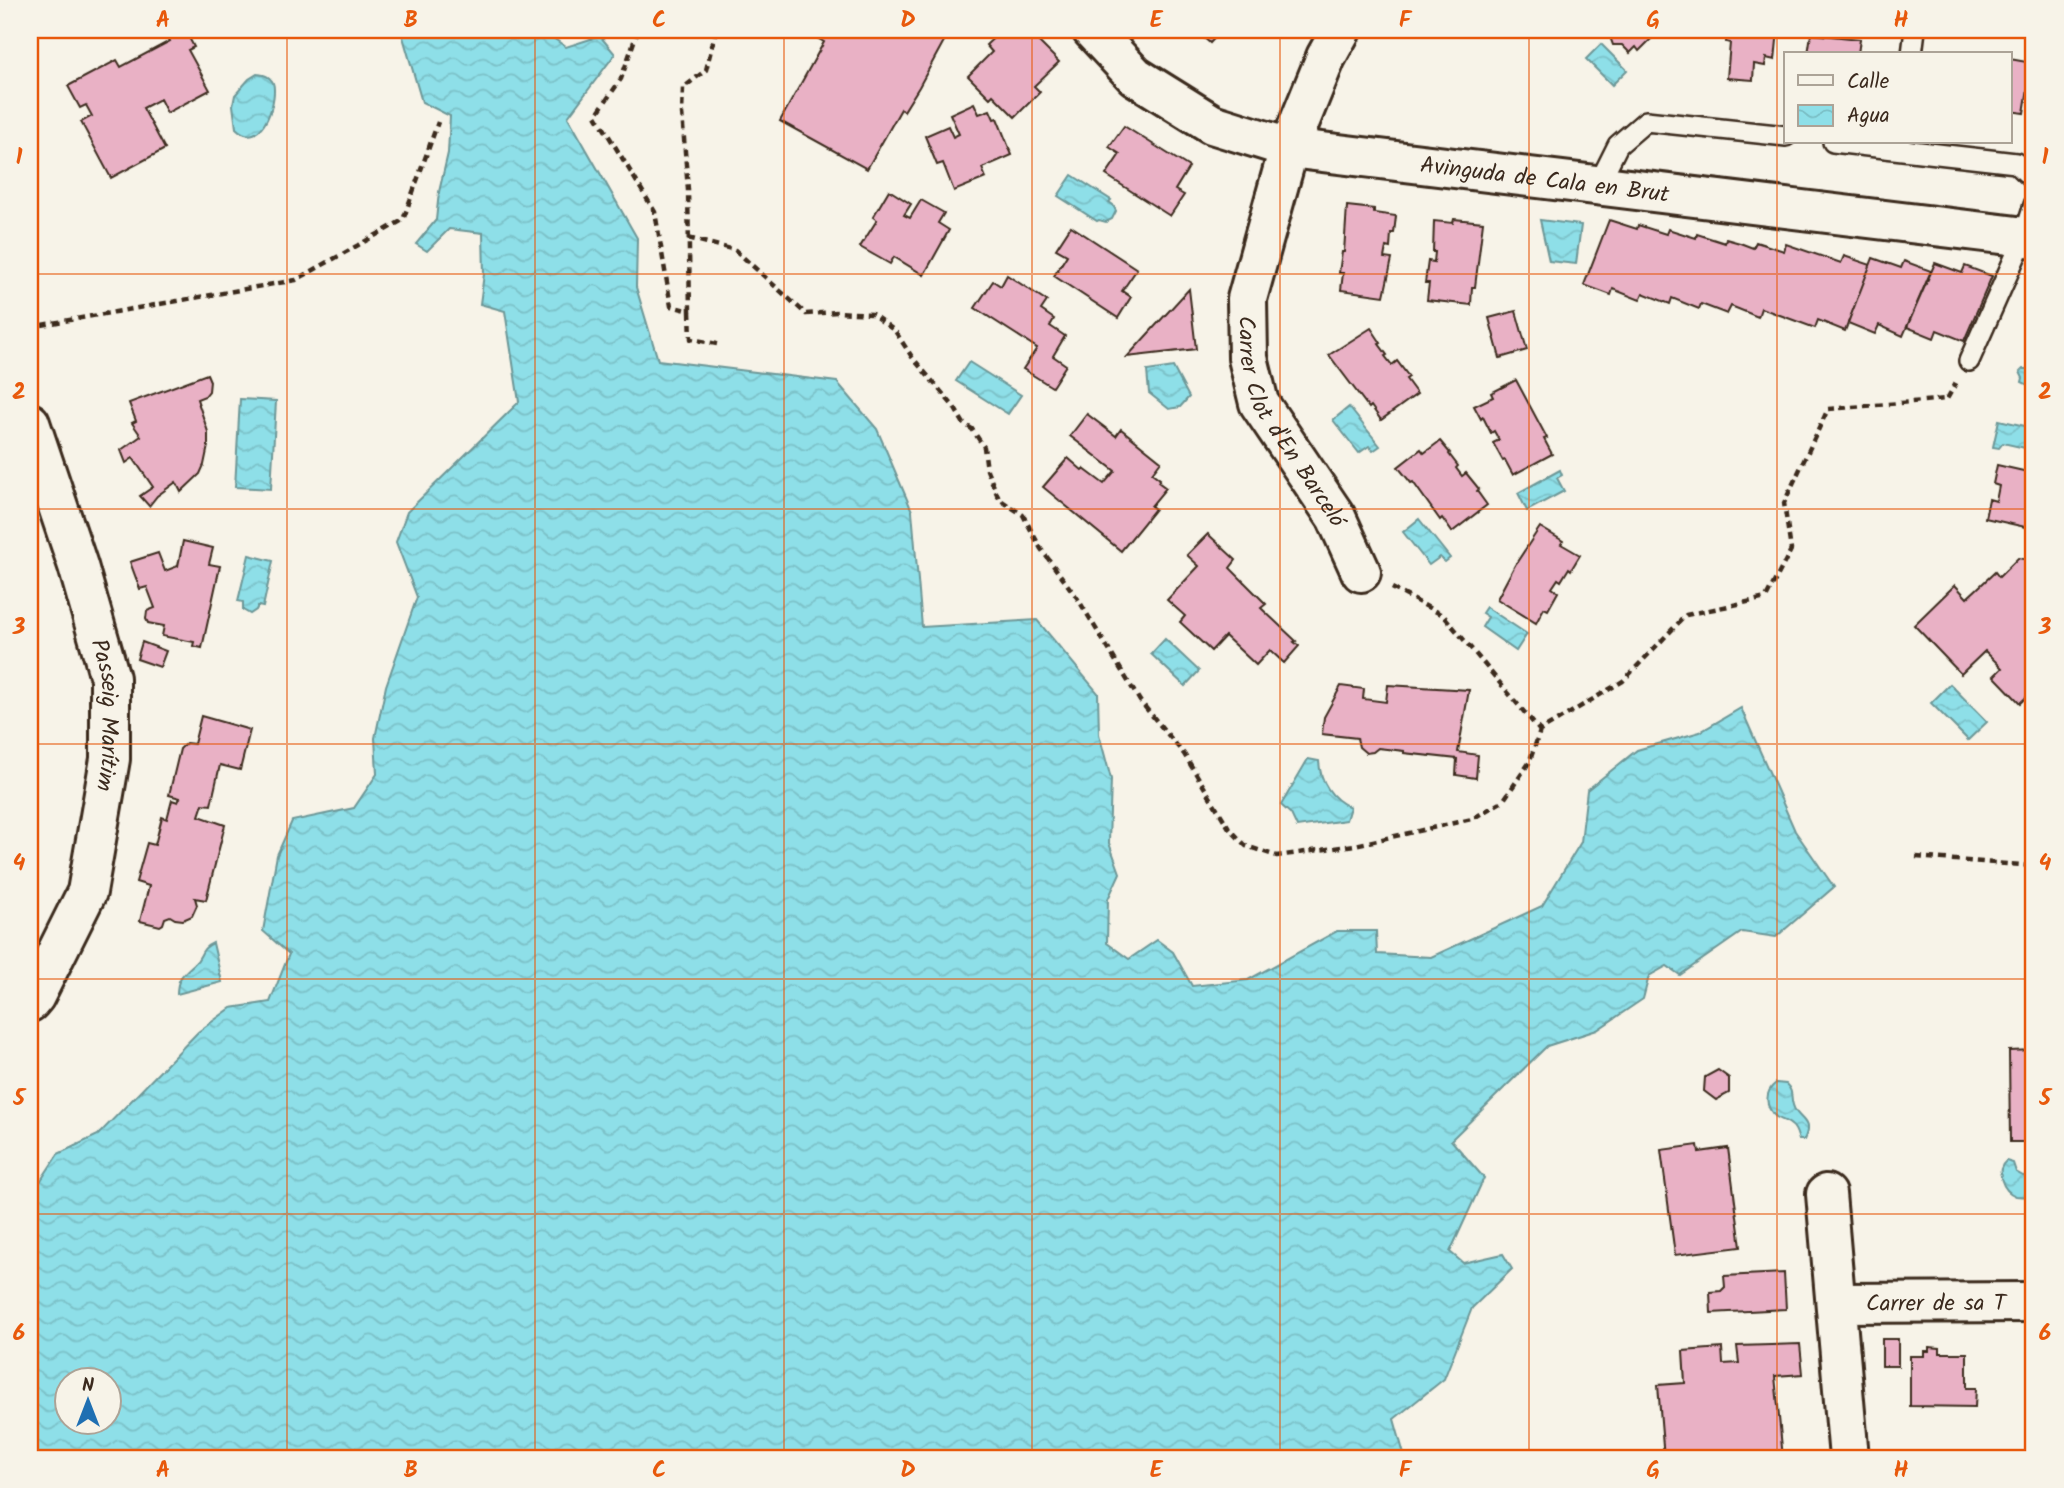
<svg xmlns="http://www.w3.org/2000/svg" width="2064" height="1488" font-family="Kalam,sans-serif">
<defs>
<pattern id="water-waves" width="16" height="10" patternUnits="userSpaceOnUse" patternTransform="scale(1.75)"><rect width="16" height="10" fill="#8edfe8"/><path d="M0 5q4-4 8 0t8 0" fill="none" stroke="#7bc0c7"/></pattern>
</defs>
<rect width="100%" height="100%" fill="#f7f3e8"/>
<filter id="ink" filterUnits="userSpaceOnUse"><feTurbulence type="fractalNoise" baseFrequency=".0143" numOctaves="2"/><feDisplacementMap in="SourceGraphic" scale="14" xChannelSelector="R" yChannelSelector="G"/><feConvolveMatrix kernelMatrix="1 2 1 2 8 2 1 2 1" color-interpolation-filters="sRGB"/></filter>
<g filter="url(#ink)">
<g fill="url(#water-waves)" stroke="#6d9797" stroke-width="2" fill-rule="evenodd">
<path d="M401 30H470L474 35 488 30H538L543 31 566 47 600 36 615 54 568 117 637 238 636 287 658 360 837 382 877 429 912 511 922 627 1037 620 1098 693 1099 734 1111 779 1109 843 1120 873 1108 899 1107 943 1129 959 1157 940 1173 952 1192 986 1248 980 1337 931H1376L1377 954 1431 957 1542 906 1581 842 1587 790 1637 750 1700 732 1741 708 1795 831 1834 887 1776 937 1742 932 1680 975 1667 966 1649 976 1643 999 1597 1030 1547 1046 1451 1140 1484 1178 1450 1252 1463 1263 1503 1254 1512 1269 1472 1308 1444 1379 1394 1419 1405 1458H30V1197L58 1154 98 1135 198 1032 231 1008 270 1002 289 954 263 931 277 855 292 821 354 808 377 774 375 738 386 686 417 597 396 542 407 512 519 402 505 311 480 304 484 274 483 233 449 229 427 251 416 244 436 220 439 192 448 153 450 116 422 102ZM66 1380H108V1422H66Z"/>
<polygon points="1601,44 1627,70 1612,85 1586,59"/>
<path d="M257 74C263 75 268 75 272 81 280 93 263 155 236 128L233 105 235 95 249 79Z"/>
<polygon points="1072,175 1111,200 1109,202 1113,205 1116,211 1112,219 1106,222 1099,220 1097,221 1058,196"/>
<polygon points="1540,220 1581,225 1576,264 1549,261"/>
<polygon points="969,362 1021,395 1008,414 956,381"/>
<polygon points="2029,364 2034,366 2034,388 2022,382 2023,378 2020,372 2023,369 2027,369"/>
<polygon points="1173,367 1189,397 1180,407 1169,409 1149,393 1147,371"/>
<polygon points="240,399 276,401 271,489 235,487"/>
<polygon points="1349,407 1380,446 1373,451 1369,446 1359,453 1333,420"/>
<polygon points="1999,420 2034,428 2034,450 2003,443 1999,448 1993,447"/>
<polygon points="1560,470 1562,475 1557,478 1564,491 1527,511 1518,493"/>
<polygon points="1419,519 1450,558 1445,562 1440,557 1429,565 1403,532"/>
<polygon points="249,555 273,561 263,607 258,606 256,610 250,614 243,610 243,602 238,601"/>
<polygon points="1486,607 1527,634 1516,651 1482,627 1488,617 1482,613"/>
<polygon points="1165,639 1199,671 1185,686 1151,654"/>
<polygon points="1950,684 1987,722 1968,740 1931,703"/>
<path d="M1308 759 1319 761C1320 781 1331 799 1350 807L1346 820 1297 827 1291 814 1281 805Z"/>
<path d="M213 943 222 982 177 994C177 978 183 974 194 964 203 957 199 949 213 943Z"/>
<path d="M1776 1083 1786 1084C1794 1092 1790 1096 1793 1105 1797 1121 1814 1118 1804 1140H1799C1797 1134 1796 1128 1791 1125 1787 1121 1781 1120 1776 1117 1765 1107 1764 1092 1776 1083Z"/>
<path d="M2006 1161 2013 1163 2016 1172 2023 1176 2031 1175 2034 1172V1196C2028 1196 2021 1197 2016 1196 2002 1191 1995 1170 2006 1161Z"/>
</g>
<g fill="#e9b1c5" stroke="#3b2a1e" stroke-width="2">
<polygon points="176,30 185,30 194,47 188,50 210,90 167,113 160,99 143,108 165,149 111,178 81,122 92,116 86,105 80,108 68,86 117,60 121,67 170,41 167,35"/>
<polygon points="812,30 950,30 919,87 904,111 901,109 867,169 780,121 824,42 812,35 814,31"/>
<polygon points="1002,30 1006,30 1013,38 1021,30 1027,35 1030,33 1059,62 1034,86 1040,92 1015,117 993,95 990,98 968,76 992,52 986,45"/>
<polygon points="1195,30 1222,30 1210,43"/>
<polygon points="1600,30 1641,30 1651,39 1639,51 1636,47 1630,53 1622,45 1613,45 1610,37 1608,38"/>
<polygon points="1727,30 1778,30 1775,60 1766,58 1765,66 1754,64 1753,80 1727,78 1730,43 1726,42"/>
<polygon points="1811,34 1860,39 1858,54 1808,54"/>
<polygon points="2010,59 2032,63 2024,113 2010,111"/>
<polygon points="974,103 979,114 990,110 994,119 997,118 1012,155 982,168 986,178 954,191 943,163 937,165 925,136 948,126 953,137 959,134 950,114"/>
<polygon points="1124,126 1189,167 1175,190 1184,195 1170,216 1106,175 1120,154 1109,147"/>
<polygon points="889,190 911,204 904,215 910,218 921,200 944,213 938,223 949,230 924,275 894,257 890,264 860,247 877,220 873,217"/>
<polygon points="1347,206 1374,209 1374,213 1396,216 1394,233 1391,233 1390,248 1386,247 1384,258 1392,259 1384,296 1341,290 1343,273 1339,273 1342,252 1344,252"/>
<polygon points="1454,219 1483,222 1475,287 1472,287 1471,305 1427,300 1429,283 1425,283 1428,261 1434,262 1435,252 1433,252 1434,221 1453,223"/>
<polygon points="1609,220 1637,229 1638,225 1666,234 1668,229 1696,238 1697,234 1725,243 1726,239 1740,243 1753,248 1756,242 1784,251 1786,244 1841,263 1844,256 1871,265 1845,331 1818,320 1815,328 1761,308 1758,317 1731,306 1727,314 1701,304 1699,309 1672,298 1670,304 1643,293 1640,300 1613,289 1611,295 1584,285"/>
<polygon points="1071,226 1137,269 1122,291 1131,297 1118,318 1054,276 1067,255 1056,249"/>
<polygon points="1873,258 1901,268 1904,261 1931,271 1903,336 1879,325 1875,334 1848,323"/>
<polygon points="1935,263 1962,273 1965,266 1992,276 1964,341 1937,330 1934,338 1907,327"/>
<polygon points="1007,275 1047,301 1041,310 1054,319 1050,326 1065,336 1053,356 1066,365 1052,387 1023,369 1037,348 975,308 993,281 1001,286"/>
<polygon points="1189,289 1196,349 1127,357"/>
<polygon points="1516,311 1527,350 1500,358 1489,318"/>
<polygon points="1371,328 1381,343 1379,344 1387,355 1385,356 1392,365 1397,361 1409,377 1406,379 1417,394 1381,420 1371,406 1369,408 1329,355"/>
<polygon points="207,374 210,381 209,391 205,396 197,399 208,432 208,446 204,465 200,474 181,492 176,482 157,496 149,506 140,496 153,487 133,458 126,463 121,450 141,436 132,423 136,421 129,403"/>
<polygon points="1516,380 1547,438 1544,439 1552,454 1513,475 1505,460 1503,461 1493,443 1499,440 1494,431 1491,433 1483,417 1481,419 1474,406 1493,397 1491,393"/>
<polygon points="1087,414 1116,436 1121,429 1161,461 1152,473 1160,479 1158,482 1166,488 1151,506 1155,509 1121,551 1043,487 1068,458 1083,471 1084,469 1104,484 1115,471 1070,436"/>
<polygon points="1440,441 1450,453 1449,454 1458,466 1456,468 1462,476 1466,473 1479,489 1477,491 1487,505 1452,532 1442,518 1440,520 1413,482 1411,483 1398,467 1421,449 1424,453"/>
<polygon points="1997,465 2028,472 2027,477 2030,478 2034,473 2034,529 1985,518 1989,499 1996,501 1999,486 1993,484"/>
<polygon points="1540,527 1563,541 1561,544 1580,555 1571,570 1569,568 1561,581 1558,579 1552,588 1558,592 1548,610 1544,608 1536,623 1497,599 1515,565"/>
<polygon points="1208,534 1236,560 1230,568 1266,604 1261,608 1296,641 1294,642 1299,646 1284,663 1270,650 1256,665 1225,636 1211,651 1180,622 1185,616 1167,600 1199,566 1187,555"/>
<polygon points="183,541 213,548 209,564 220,566 202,648 193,646 194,642 162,636 164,626 148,623 146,619 147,611 155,608 147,587 140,589 130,562 158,553 165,571 178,566"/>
<polygon points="2018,558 2034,561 2034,602 2029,608 2034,614 2034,619 2030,626 2034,630 2034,639 2031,642 2034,645 2034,690 2020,703 1994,676 2002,668 1985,651 1961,674 1914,625 1955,585 1967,598 1995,572 1999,577"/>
<polygon points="142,642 166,651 160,667 137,659"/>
<polygon points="1388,685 1469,690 1458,752 1478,755 1476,778 1456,775 1457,759 1404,753 1404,751 1378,748 1373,752 1366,753 1359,747 1357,738 1322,734 1324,717 1341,686 1364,689 1363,699 1386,702"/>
<polygon points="201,716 250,730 240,770 220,765 211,805 203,804 199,816 225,825 206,900 195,898 197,905 192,916 183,920 175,919 170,916 165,918 163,924 160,926 140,921 149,886 136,882 147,843 155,845 162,817 167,819 172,800 178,802 180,798 169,795 180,749 186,743 194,744"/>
<polygon points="2034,1050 2034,1148 2025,1148 2025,1142 2010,1142 2009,1051"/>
<polygon points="1718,1070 1729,1078 1729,1093 1716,1100 1704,1091 1705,1077"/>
<polygon points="1698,1145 1699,1152 1728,1148 1741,1247 1675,1255 1661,1150"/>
<polygon points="1784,1273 1786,1309 1711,1313 1710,1292 1721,1291 1725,1287 1724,1276"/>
<rect x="1882" y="1339" width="16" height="27"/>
<polygon points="1800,1344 1803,1374 1775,1376 1783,1458 1664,1458 1658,1385 1685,1383 1683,1351 1722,1348 1723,1364 1739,1363 1737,1346"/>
<polygon points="1929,1347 1940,1348 1940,1353 1967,1353 1967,1388 1976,1388 1975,1407 1910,1406 1910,1356 1924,1356 1924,1351 1929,1351"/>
</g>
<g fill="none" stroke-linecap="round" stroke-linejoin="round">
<g stroke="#3b2a1e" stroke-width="24">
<g id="service">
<polyline points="1912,54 1915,30"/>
<polyline points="1833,142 2016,163 2034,180"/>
<polyline points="1598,185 1618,145 1646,121 1786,136"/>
<polyline points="1969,361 2024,237 2034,205"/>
</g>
</g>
<g stroke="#3b2a1e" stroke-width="44">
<g id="minor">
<path id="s1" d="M1092 30 1135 76 1212 124 1289 148 2034 238"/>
<path id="s2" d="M1341 30 1326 57 1289 148 1247 299 1248 358 1259 403 1336 517 1361 572"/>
<path id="s3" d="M30 423 78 566 110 678V759L87 892 35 996 30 1002"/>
<polyline points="1826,1194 1849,1458"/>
<path id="s4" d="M1836 1303 2034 1302"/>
</g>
</g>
<g stroke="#3b2a1e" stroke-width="4.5" stroke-dasharray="7 5" stroke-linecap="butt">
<polyline points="638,30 621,79 596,115 655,212 671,306 690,311 688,190 682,113 683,88 706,70 716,30"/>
<polyline points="688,238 735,250 806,314 838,312 872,314 895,331 912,357 954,407 964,424 972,429 984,447 987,470 999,499 1023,515 1041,549 1078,599 1140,701 1184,754 1229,828 1246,846 1277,856 1355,845 1472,819 1503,801 1529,763 1540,731 1623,681 1686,615 1766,598 1791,550 1784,503 1828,409 1947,399 1956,383"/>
<polyline points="690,311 691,339 717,344"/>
<polyline points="30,327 296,280 403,220 438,122"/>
<polyline points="1392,588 1444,616 1540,731"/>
<polyline points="1916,857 2034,866"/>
</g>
<use href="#service" stroke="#f7f3e8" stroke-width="19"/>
<use href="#minor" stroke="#f7f3e8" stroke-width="38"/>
</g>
</g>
<path fill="none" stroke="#e8590c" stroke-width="2" stroke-opacity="0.55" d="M287 30V1458M535 30V1458M784 30V1458M1032 30V1458M1280 30V1458M1529 30V1458M1777 30V1458M30 274H2034M30 509H2034M30 744H2034M30 979H2034M30 1214H2034"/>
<g text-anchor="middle" stroke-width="5" stroke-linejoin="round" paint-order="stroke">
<g font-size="23" fill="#3b2a1e" stroke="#f7f3e8">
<text dy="8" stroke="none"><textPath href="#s1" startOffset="492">Avinguda de Cala en Brut</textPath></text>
<text dy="8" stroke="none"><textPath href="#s2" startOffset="420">Carrer Clot d'En Barceló</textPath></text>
<text dy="8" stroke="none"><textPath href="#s3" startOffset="304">Passeig Marítim</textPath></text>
<text dy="8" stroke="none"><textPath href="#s4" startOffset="100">Carrer de sa T</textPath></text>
</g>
</g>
<rect width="2064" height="1488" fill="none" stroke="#f7f3e8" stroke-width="77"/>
<rect x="1784" y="52" width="228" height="91" fill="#f7f3e8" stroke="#aca397" stroke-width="2"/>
<rect x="1798" y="75" width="35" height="10" fill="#f7f3e8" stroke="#aca397" stroke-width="2"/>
<text x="1847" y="88" font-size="21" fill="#3b2a1e">Calle</text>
<rect x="1798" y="105" width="35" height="21" fill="url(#water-waves)" stroke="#aca397" stroke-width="2"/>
<text x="1847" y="122" font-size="21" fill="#3b2a1e">Agua</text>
<g transform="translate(88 1401)"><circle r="33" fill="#f7f3e8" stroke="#aca397" stroke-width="2"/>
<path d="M0-5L12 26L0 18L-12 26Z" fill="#1f6fb2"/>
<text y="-10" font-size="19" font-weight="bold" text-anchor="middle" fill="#3b2a1e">N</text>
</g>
<rect x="38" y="38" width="1987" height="1412" fill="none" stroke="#e8590c" stroke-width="2.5"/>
<g font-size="23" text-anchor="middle" font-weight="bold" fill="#e8590c">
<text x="163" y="27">A</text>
<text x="411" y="27">B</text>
<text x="659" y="27">C</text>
<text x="908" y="27">D</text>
<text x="1156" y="27">E</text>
<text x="1405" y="27">F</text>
<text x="1653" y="27">G</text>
<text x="1901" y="27">H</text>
<text x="19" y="164">1</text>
<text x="2045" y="164">1</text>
<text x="19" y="399">2</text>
<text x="2045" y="399">2</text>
<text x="19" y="634">3</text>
<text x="2045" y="634">3</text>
<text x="19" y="870">4</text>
<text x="2045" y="870">4</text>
<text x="19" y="1105">5</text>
<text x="2045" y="1105">5</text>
<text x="19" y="1340">6</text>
<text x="2045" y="1340">6</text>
<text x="163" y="1477">A</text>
<text x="411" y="1477">B</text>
<text x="659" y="1477">C</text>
<text x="908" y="1477">D</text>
<text x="1156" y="1477">E</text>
<text x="1405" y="1477">F</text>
<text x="1653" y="1477">G</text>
<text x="1901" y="1477">H</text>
</g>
</svg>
